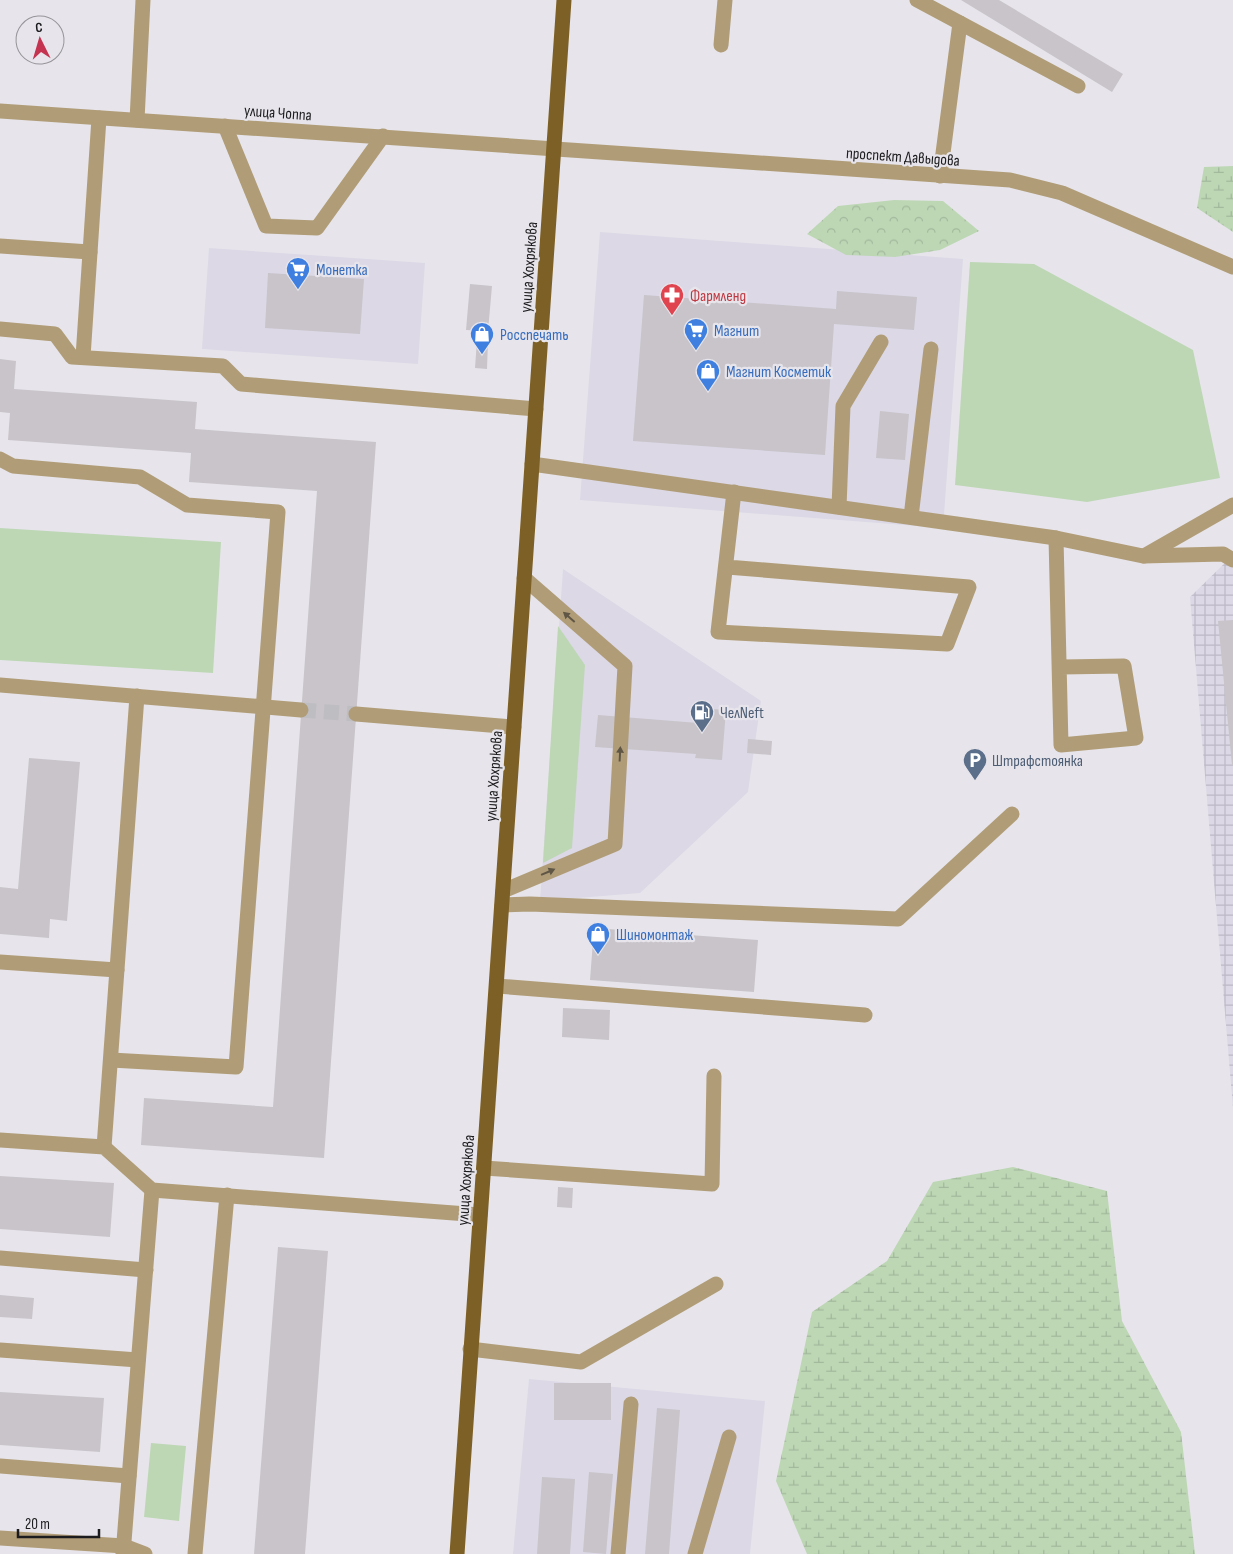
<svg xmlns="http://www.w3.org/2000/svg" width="1233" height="1554" font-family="'Sofia Sans Condensed',sans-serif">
<defs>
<pattern id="industrial-grid" width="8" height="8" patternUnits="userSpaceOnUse" patternTransform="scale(1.25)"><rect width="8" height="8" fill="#dcd8e6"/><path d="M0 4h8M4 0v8" fill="none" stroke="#bcb9c5"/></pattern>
<pattern id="forest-crowns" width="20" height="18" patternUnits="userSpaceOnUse" patternTransform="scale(1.25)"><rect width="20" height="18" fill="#bdd7b5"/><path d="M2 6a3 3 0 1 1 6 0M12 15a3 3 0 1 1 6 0" fill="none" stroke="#a2b89b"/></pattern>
<pattern id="wetland-marsh" width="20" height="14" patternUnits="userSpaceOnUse" patternTransform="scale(1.25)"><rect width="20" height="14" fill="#bdd7b5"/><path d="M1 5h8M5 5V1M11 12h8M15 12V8" fill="none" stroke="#a2b89b"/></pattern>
</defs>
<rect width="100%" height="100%" fill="#e7e5eb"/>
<g fill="#dcd8e6">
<polygon points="600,232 963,259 943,528 580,500"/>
<polygon points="209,248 425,263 418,364 202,349"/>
<polygon points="563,569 761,701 748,792 640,893 540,901"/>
<polygon points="529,1379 765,1401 750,1554 513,1554"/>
</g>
<polygon fill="url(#industrial-grid)" points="1233,555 1233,1108 1190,597"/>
<g fill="#bdd7b5">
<polygon points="970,262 1034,264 1193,350 1220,478 1087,502 955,485"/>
<polygon points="0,528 221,542 213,673 0,660"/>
<polygon points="558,626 585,665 572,848 543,863"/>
<polygon points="151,1443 186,1446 179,1521 144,1517"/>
</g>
<polygon fill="url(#forest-crowns)" points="894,200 943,201 979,231 940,250 895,257 846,255 807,234 838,206"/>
<g fill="url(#wetland-marsh)">
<polygon points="1233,166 1233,232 1197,208 1204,167"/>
<polygon points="1013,1167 1107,1191 1122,1321 1181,1432 1195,1554 807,1554 776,1481 812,1312 887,1261 933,1182"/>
</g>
<g fill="#c8c4ca">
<polygon points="961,0 999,0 1123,74 1112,92"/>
<polygon points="268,273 364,279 360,334 265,328"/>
<polygon points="470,284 492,286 488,331 466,330"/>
<polygon points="837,291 917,297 914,330 834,324 825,455 633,441 644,295 836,309"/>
<polygon points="477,340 488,341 487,369 475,368"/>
<polygon points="0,359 16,361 14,389 197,402 195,429 376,442 324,1158 141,1145 144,1098 273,1107 317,491 189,482 191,453 8,440 10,413 0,412"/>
<polygon points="880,411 909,414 905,460 876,458"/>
<polygon points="1233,620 1233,765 1232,765 1218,621"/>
<polygon points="699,708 726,710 722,760 695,758 696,754 595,747 598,715 698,723"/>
<polygon points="748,739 772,741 771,755 747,753"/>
<polygon points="29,758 80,762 67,921 50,919 49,938 0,934 0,887 18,889"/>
<polygon points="594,928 758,940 754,992 590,980"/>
<polygon points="563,1008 610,1010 609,1040 562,1037"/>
<polygon points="0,1176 114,1183 110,1237 0,1229"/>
<polygon points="558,1187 573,1188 572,1208 557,1207"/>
<polygon points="278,1247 328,1251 305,1554 254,1554"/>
<polygon points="0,1295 34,1298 32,1319 0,1317"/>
<rect x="554" y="1383" width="57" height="37"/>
<polygon points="0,1392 104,1398 100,1452 0,1445"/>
<polygon points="657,1408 680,1410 669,1554 645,1554"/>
<polygon points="589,1472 613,1474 606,1554 583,1552"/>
<polygon points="542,1477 575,1479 570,1554 537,1554"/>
</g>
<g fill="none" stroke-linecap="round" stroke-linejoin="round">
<polyline stroke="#bebdc2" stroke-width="15" stroke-dasharray="15 8" stroke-linecap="butt" points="301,710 356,714"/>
<g stroke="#b09d78" stroke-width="15">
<polyline points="917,0 1078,86"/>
<polyline points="721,45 725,0"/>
<polyline points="0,111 1010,180 1062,193 1233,267"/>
<polyline points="137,120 143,0"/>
<polyline points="225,126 266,226 317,228 383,136"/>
<polyline points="940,176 960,23"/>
<polyline points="0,246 90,252"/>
<polyline points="0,329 55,334 72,357 223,366 241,384 536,409"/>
<polyline points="83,357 99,118"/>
<polyline points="0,459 13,466 140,477 187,505 278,512 236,1067 111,1060"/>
<polyline points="532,464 1056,538 1143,556 1223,554 1233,560"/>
<polyline points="839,507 843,406 881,342"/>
<polyline points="911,517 931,349"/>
<polyline points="1056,538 1061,745 1136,738 1124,666 1061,667"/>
<polyline points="1144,556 1233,505"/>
<polyline points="727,567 969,587 947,644 718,632 734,492"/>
<polyline points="0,685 301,710"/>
<polyline points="356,714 514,727"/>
<polyline points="503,891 615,844 625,666 524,578"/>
<polyline points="502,905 530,904 898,919 1012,814"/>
<polyline points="0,962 117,970"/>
<polyline points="497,986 865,1015"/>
<polyline points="0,1140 104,1147 152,1190 480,1215"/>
<polyline points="104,1147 137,696"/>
<polyline points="484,1168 712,1184 714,1076"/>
<polyline points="0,1258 146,1270"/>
<polyline points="470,1349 581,1362 716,1284"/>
<polyline points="0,1350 138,1360"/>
<polyline points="0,1466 129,1476"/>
<polyline points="0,1538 124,1546 145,1554"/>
<polyline points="123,1554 152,1190"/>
<polyline points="195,1554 227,1195"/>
<polyline points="618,1554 631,1404"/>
<polyline points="695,1554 729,1437"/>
</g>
<polyline stroke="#7d6025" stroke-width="15" points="457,1554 564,0"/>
</g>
<defs><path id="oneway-solid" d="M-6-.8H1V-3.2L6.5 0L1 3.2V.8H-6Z" transform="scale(1.25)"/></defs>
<g fill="#5f5646">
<use href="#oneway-solid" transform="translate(569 617) rotate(-139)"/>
<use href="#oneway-solid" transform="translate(620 754) rotate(-87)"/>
<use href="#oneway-solid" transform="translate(548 872) rotate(-23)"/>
</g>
<defs>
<g id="supermarket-pin" transform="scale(1.25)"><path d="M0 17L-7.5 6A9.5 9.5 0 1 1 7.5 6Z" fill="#3f7fe0" stroke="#e7e5eb"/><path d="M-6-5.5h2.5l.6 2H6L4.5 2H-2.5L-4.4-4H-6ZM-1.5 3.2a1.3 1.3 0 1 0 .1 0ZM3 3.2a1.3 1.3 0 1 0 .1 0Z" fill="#fff"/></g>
<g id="pharmacy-pin" transform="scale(1.25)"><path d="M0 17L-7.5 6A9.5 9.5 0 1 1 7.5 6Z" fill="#e0444e" stroke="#e7e5eb"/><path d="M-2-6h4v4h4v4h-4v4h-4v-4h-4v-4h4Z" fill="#fff"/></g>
<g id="shop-pin" transform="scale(1.25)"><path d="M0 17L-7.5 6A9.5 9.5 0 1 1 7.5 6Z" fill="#3f7fe0" stroke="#e7e5eb"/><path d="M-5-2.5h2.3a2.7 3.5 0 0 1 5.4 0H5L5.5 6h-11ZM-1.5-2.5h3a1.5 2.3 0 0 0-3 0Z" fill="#fff"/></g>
<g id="fuel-pin" transform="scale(1.25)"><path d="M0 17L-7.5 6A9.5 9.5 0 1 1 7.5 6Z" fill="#5c6f8a" stroke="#e7e5eb"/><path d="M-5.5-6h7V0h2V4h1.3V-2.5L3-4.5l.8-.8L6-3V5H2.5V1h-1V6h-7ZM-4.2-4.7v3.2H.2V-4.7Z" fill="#fff"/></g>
<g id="parking-pin" transform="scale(1.25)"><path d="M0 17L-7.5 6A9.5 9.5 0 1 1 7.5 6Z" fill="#5c6f8a" stroke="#e7e5eb"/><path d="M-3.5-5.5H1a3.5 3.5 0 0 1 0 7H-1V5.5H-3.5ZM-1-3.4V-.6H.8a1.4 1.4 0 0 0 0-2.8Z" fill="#fff"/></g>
</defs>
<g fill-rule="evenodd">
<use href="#supermarket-pin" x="298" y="269"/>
<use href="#pharmacy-pin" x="672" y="295"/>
<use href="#supermarket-pin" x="696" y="330"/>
<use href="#shop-pin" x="482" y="334"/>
<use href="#shop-pin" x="708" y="371"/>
<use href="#fuel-pin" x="702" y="712"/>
<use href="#parking-pin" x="975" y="760"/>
<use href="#shop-pin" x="598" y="934"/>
</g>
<g text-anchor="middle" stroke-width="4.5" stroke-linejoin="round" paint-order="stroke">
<g font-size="16" fill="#1c1b1d" stroke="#e7e5eb">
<text transform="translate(278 112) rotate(4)" y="6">улица Чоппа</text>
<text transform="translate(903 156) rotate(4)" y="6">проспект Давыдова</text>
<text transform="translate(528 267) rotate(-86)" y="6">улица Хохрякова</text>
<text transform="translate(493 776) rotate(-86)" y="6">улица Хохрякова</text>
<text transform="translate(465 1180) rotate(-86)" y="6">улица Хохрякова</text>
</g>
<g font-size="16" fill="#366cbe" stroke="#e7e5eb" text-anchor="start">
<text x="316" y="275">Монетка</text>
<text x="714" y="336">Магнит</text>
<text x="500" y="340">Росспечать</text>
<text x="726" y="377">Магнит Косметик</text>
<text x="616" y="940">Шиномонтаж</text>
</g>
<g font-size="16" fill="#be3a42" stroke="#e7e5eb" text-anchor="start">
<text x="690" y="301">Фармленд</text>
</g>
<g font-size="16" fill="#4e5e75" stroke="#e7e5eb" text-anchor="start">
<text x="720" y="718">ЧелNeft</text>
<text x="992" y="766">Штрафстоянка</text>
</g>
</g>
<g transform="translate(40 40) rotate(355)"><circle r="24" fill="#e7e5eb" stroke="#969499"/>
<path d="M0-4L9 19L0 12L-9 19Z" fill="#c43451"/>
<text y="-8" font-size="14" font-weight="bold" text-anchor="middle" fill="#1c1b1d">С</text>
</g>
<path d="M18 1529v8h81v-8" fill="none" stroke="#1c1b1d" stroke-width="2.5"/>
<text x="25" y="1529" font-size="15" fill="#1c1b1d" stroke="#e7e5eb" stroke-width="4" paint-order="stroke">20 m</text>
</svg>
